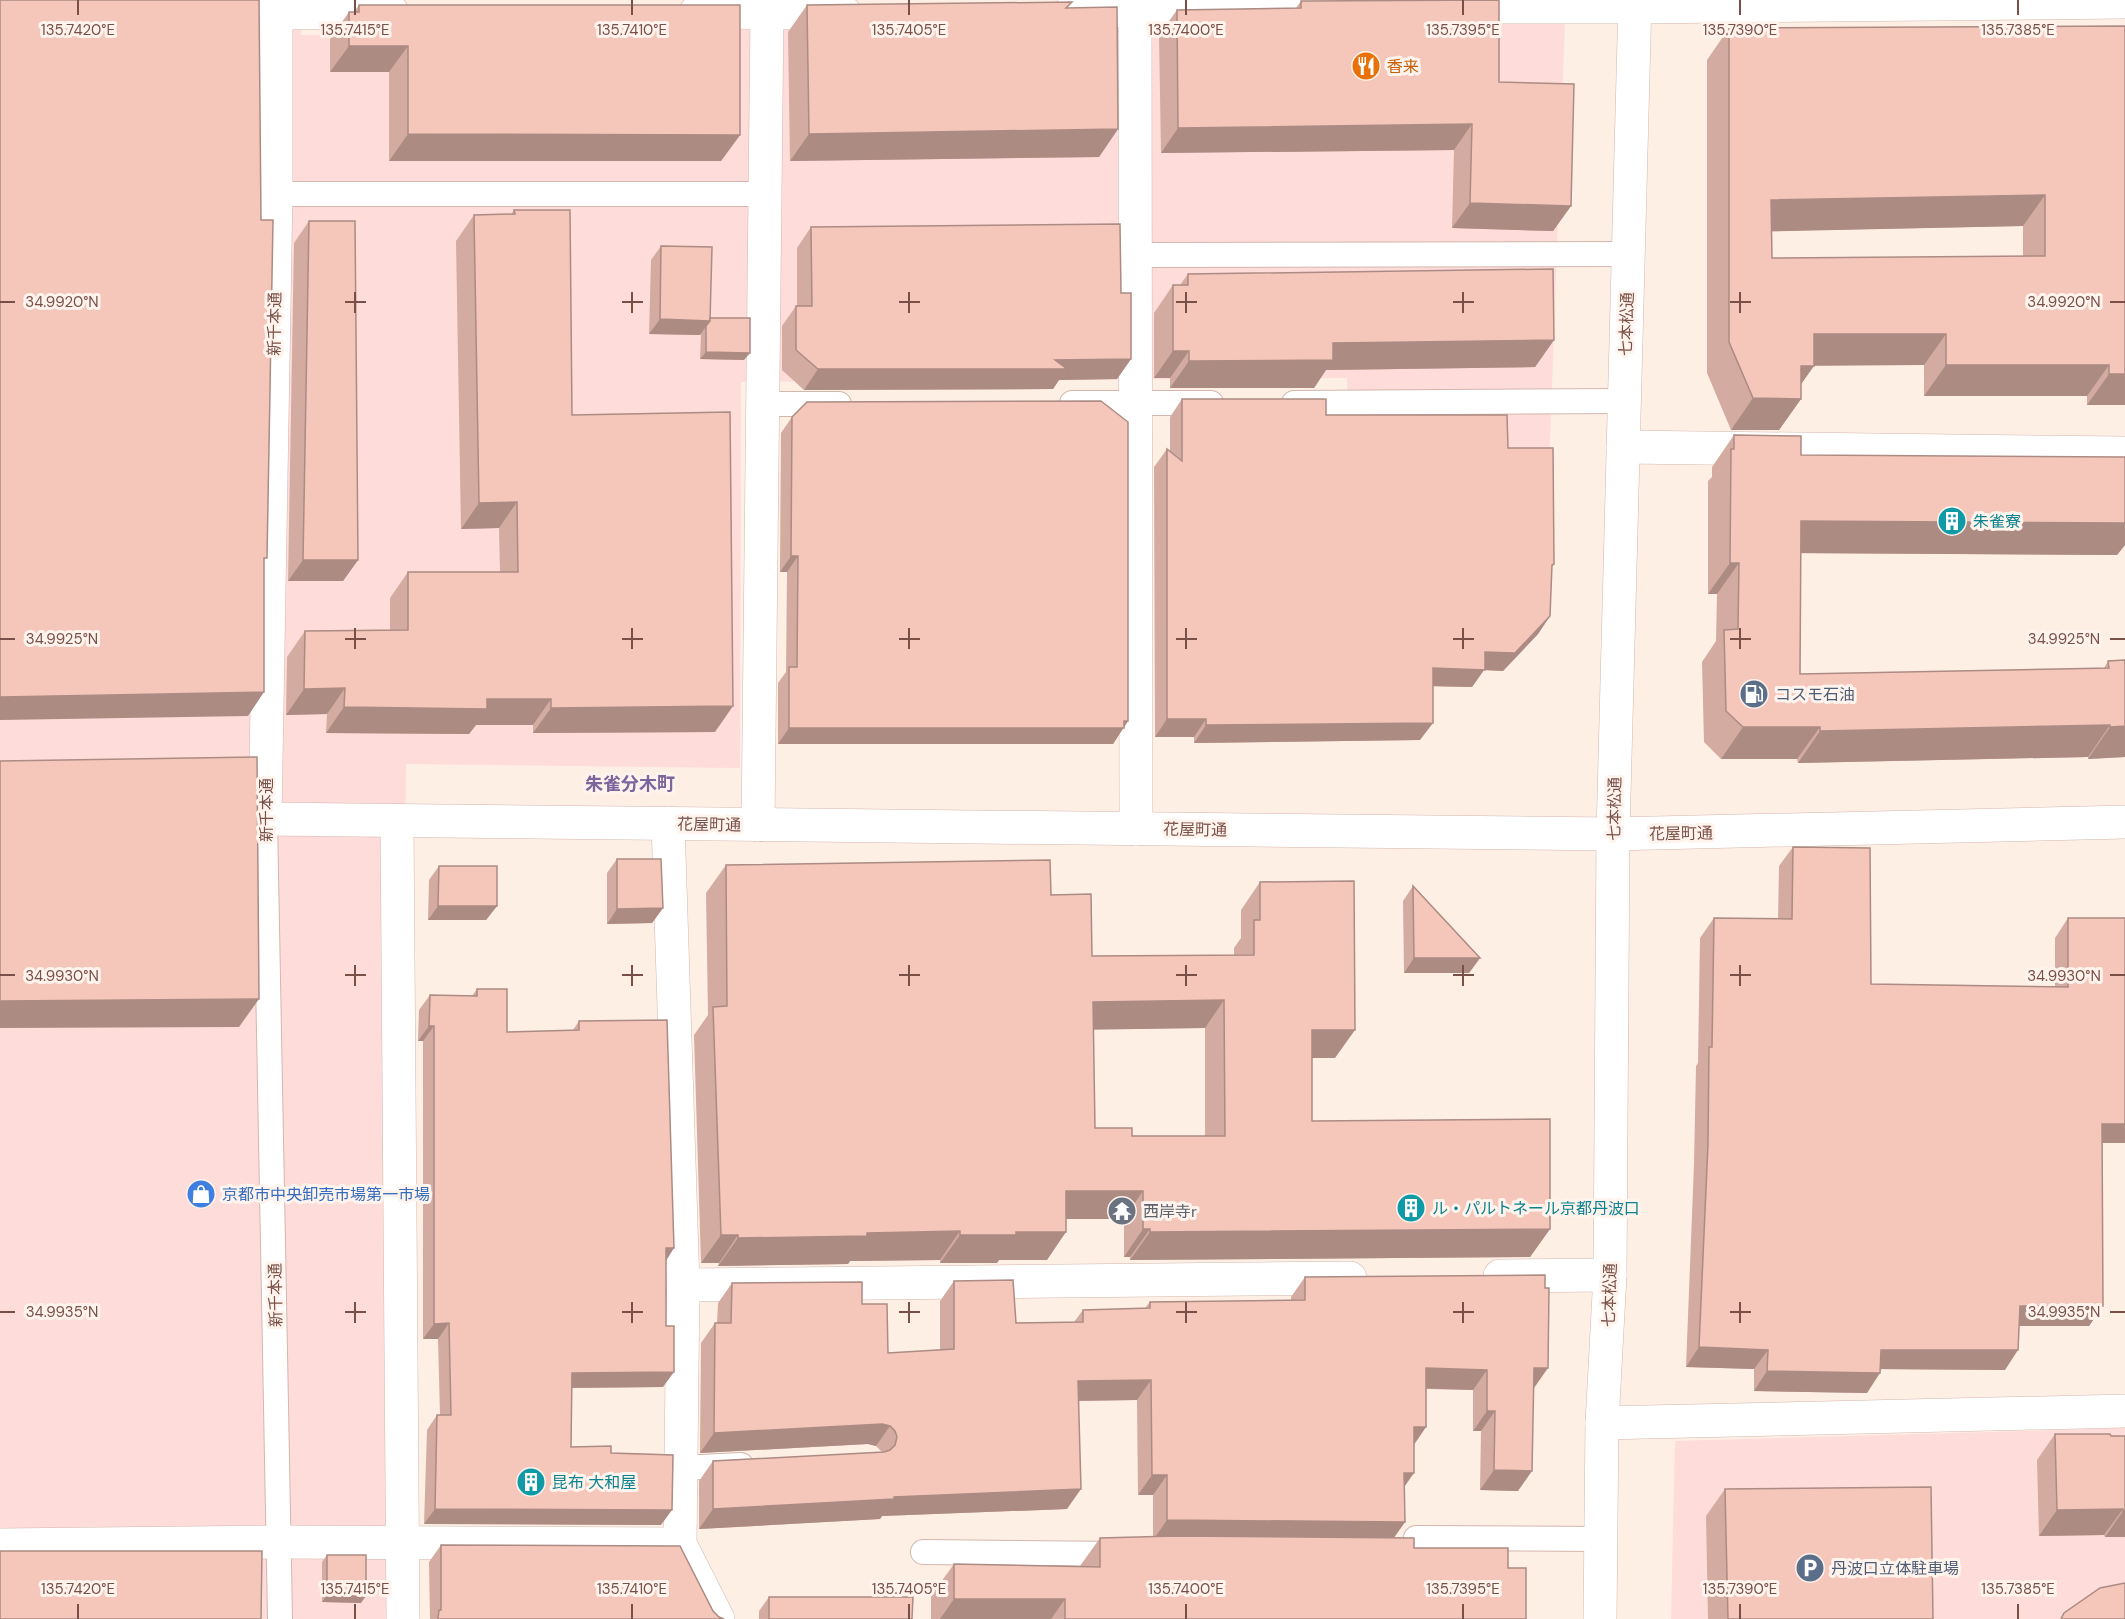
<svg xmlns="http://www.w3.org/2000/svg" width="2125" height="1619" font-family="'DM Sans','Noto Sans JP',sans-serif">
<rect width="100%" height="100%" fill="#feefe5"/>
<g fill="#fedcd9">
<polygon points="0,0 301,0 301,35 1565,20 1545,583 1350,585 1347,378 741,382 740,768 406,764 398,1619 0,1619"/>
<polygon points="2125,1428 2125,1619 1671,1619 1675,1441"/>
</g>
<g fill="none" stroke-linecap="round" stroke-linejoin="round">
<g stroke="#d3b7ad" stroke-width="26">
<g id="service">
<polyline points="276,194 765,194"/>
<polyline points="1135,255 1628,254"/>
<polyline points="1072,403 1211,403"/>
<polyline points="1294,403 1624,401"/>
<polyline points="763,404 839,404"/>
<polyline points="265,819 280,1619"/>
<polyline points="681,1468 741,1465"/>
<polyline points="923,1552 1122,1554"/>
<polyline points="1393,1556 1416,1556 1416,1538 1601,1539"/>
</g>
</g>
<g stroke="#d3b7ad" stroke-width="34">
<g id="minor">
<polyline points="1135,0 1136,829"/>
<polyline points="1455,7 1635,7 2125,2"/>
<polyline points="1071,11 1340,7"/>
<polyline points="696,12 845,13"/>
<polyline points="276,13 392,12"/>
<polyline points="1623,447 2125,453"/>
<polyline points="397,821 403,1619"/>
<polyline points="668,823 683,1285 680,1544 718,1619"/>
<polyline points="758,825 767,14"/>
<polyline points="1500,1276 1610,1275"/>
<polyline points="683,1285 1350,1278"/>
<polyline points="1602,1423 2125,1411"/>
<polyline points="0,1545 280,1542 680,1544"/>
</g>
</g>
<g stroke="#d3b7ad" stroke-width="34">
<g id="tertiary">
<polyline points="276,0 276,194 265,819 1613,834 2125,822"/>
<polyline points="1600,1619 1602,1423 1610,1275 1613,834 1635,0"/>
</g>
</g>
<use href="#service" stroke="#fff" stroke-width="24"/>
<use href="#minor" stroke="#fff" stroke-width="33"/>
<use href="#tertiary" stroke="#fff" stroke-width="33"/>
</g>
<g fill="#d3aba1" fill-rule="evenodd">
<polygon points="1301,1 1499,82 1571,206 1553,231 1452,228 1454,150 1161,153 1159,35 1177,10 1296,8"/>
<polygon points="359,5 740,135 721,161 389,161 389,72 330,72 330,39 349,12 354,12"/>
<polygon points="807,5 1068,8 1118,129 1099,157 790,161 788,32"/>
<path d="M2125 26V405H2087V396H1924V365H1814L1801 384V399L1779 430H1731L1707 373V60L1729 28ZM2023 226V257L1772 258 1771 231Z"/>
<polygon points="514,210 572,415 715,732 533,733 533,725 476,725 469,734 326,733 327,714 286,715 287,657 305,631 390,630 390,598 408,572 500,572 499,528 461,529 456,241 474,215 511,214"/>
<polygon points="309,221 358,560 343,581 288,581 294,243"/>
<polygon points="811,227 1121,293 1131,359 1117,379 1059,380 1053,389 804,390 782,370 782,326 796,306 797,306 797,248"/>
<polygon points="661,246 710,318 744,360 700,359 701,334 700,335 649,334 651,260"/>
<polygon points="1188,274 1554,340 1535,367 1326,370 1314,388 1170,388 1170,378 1154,378 1154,313 1173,285 1180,285"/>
<polygon points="1182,399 1326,415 1508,448 1554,564 1552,567 1550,616 1538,634 1503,671 1484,670 1472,687 1433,686 1420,740 1194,743 1194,737 1155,737 1154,467 1167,449 1170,452 1170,417"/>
<polygon points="792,417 1128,721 1113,744 778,744 778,683 786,672 787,572 780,572 781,433"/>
<polygon points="1734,435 1801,455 2125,545 2117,555 1801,553 1800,674 2104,668 2108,661 2125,757 2088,759 2088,757 1798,763 1797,759 1721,759 1704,742 1702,662 1716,641 1717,594 1708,594 1708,481 1712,477 1712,467"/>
<polygon points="1793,847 1871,984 2055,987 2055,938 2068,918 2125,1143 2102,1143 2103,1306 2089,1326 2019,1326 2005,1370 1881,1369 1867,1393 1754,1391 1754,1369 1686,1367 1694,1164 1696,1066 1698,1063 1700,938 1714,918 1778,919 1779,866"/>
<polygon points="617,859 663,908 652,923 607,924 607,873"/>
<path d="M726 865 1051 895 1092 956 1234 955V948L1241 938V910L1260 882 1335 1058H1312V1121L1550 1229 1530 1257 1130 1260V1257H1124V1219H1066L1047 1260H999L997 1263H940V1260L850 1261 848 1264 718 1266 719 1263H701L694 1035 708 1015 706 893ZM1205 1028V1136H1132L1095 1128 1093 1029Z"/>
<polygon points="439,866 497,906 486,920 428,920 429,880"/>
<polygon points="1413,886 1480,958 1469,973 1404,973 1403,901"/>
<polygon points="477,989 507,1032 573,1030 579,1021 666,1261 663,1387 571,1388 571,1447 611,1453 661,1525 424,1524 427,1430 437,1415 440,1415 438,1339 423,1339 423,1041 418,1041 419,1010 430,995 472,996"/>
<polygon points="1305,1277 1534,1388 1518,1491 1480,1490 1481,1431 1473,1431 1473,1390 1426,1389 1426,1427 1414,1445 1404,1487 1405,1522 1394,1537 1414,1548 1508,1568 1526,1619 931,1619 931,1596 954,1564 1080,1566 1100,1538 1153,1537 1153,1495 1138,1495 1137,1400 1078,1401 1067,1509 882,1516 880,1519 699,1529 699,1481 713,1461 882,1452 876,1446 868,1444 700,1453 701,1343 715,1323 717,1323 718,1303 732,1283 862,1304 888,1353 940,1350 940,1301 954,1281 1016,1323 1074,1322 1083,1310 1145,1308 1150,1302 1291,1300 1291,1297"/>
<polygon points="2055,1434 2125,1436 2125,1537 2105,1537 2104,1535 2039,1536 2037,1460"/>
<polygon points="1725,1489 1933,1619 1708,1619 1706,1516"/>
<polygon points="441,1545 713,1611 719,1617 724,1619 430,1619 429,1562"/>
<polygon points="327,1555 361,1603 322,1602 322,1562"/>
<polygon points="769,1597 912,1619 759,1619 759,1611"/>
</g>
<g fill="#ac8b83">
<polygon points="349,46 408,46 389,72 330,72"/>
<polygon points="1472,124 1454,150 1161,153 1178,128"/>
<polygon points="1118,129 1099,157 790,161 809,134"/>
<polygon points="408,134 740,135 721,161 389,161"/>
<polygon points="2045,195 2023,226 1749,232 1771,200"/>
<polygon points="1470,203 1571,206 1553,231 1452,228"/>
<polygon points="660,319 710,321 700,335 649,334"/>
<polygon points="1814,334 1946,334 1924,365 1792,366"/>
<polygon points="1554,340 1535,367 1326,370 1314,388 1170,388 1189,361 1333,343"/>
<polygon points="1173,351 1189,351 1170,378 1154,378"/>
<polygon points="706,352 750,353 744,360 700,359"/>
<polygon points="1131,359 1117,379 1059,380 1053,389 804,390 818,369 1055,360"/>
<polygon points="1946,365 2109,365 2087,396 1924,396"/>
<polygon points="1801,366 1814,366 1792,397"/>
<polygon points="2109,374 2125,374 2125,405 2087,405"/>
<polygon points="1753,398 1801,399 1779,430 1731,430"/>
<polygon points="517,502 499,528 461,529 479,503"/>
<polygon points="1801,521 2125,523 2125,545 2117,555 1779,553"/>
<polygon points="791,556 798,556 787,572 780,572"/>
<polygon points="303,560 358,560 343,581 288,581"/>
<polygon points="1730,563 1739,563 1717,594 1708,594"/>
<polygon points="1550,616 1538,634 1503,671 1484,670 1472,687 1421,686 1433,668 1485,652"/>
<polygon points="345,688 327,714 286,715 304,689"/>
<polygon points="264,692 248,716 0,720 0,697"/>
<polygon points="487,699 551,699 533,725 476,725 469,734 326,733 344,707"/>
<polygon points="733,706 715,732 533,733 551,708"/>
<polygon points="1167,719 1206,719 1194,737 1155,737"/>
<polygon points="1128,721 1113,744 778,744 789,728"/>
<polygon points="1433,723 1420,740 1194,743 1206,725"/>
<polygon points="2110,725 2088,757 1798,763 1820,731"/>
<polygon points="2125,726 2125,757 2088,759 2110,727"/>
<polygon points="1743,727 1820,727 1797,759 1721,759"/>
<polygon points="438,906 497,906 486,920 428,920"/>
<polygon points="663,908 652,923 607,924 617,909"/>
<polygon points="1414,958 1480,958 1469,973 1404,973"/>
<polygon points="259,999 239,1027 0,1028 0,1001"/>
<polygon points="1224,1000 1205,1028 1073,1030 1093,1002"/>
<polygon points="429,1026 434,1026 423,1041 418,1041"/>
<polygon points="1312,1030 1355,1030 1335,1058 1293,1058"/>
<polygon points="2102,1124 2125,1124 2125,1143 2088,1143"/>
<polygon points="1066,1191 1143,1191 1124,1219 1047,1219"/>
<polygon points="1143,1229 1150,1229 1130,1257 1124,1257"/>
<polygon points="1550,1229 1530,1257 1130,1260 1150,1232"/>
<polygon points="960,1231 940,1260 850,1261 848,1264 718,1266 738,1238 867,1233"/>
<polygon points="1016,1232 1066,1232 1047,1260 999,1260 997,1263 940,1263 960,1235"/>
<polygon points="721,1235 738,1235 719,1263 701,1263"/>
<polygon points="666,1248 674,1248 664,1264"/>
<polygon points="2020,1306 2103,1306 2089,1326 2006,1326"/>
<polygon points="449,1323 438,1339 423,1339 434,1324"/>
<polygon points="1699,1347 1768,1350 1754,1369 1686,1367"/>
<polygon points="1881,1350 2018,1350 2005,1370 1867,1369"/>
<polygon points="1426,1368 1487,1370 1473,1390 1412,1388"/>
<polygon points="1534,1368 1548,1368 1534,1388"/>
<polygon points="1767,1371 1880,1373 1867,1393 1754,1391"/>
<polygon points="674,1372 663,1387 561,1388 572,1373"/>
<polygon points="1151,1380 1137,1400 1064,1401 1078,1381"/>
<polygon points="1487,1411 1495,1411 1481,1431 1473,1431"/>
<polygon points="882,1424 890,1426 876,1446 868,1444 700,1453 714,1433"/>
<polygon points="1414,1427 1426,1427 1412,1447"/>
<polygon points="1494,1470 1532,1471 1518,1491 1480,1490"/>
<polygon points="1404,1473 1414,1473 1400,1493"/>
<polygon points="1152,1475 1167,1475 1153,1495 1138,1495"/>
<polygon points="1081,1489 1067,1509 882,1516 880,1519 699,1529 713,1509 894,1497"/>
<polygon points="435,1509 672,1510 661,1525 424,1524"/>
<polygon points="2123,1509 2104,1535 2039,1536 2057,1510"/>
<polygon points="2123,1511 2125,1511 2125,1537 2105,1537"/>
<polygon points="1167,1520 1405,1522 1391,1542 1153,1540"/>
<polygon points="327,1595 366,1596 361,1603 322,1602"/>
<polygon points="954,1599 1065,1599 1051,1619 940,1619"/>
</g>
<g fill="#f5c7bb" stroke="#ac8b83" stroke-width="1.5" fill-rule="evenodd">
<polygon points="0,0 259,0 261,220 273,220 267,558 264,558 264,692 0,697"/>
<polygon points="1499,0 1499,82 1574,84 1571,206 1470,203 1472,124 1178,128 1177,10 1301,8 1301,1"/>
<polygon points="1072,2 1066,8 1117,7 1118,129 809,134 807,5"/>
<polygon points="359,5 740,5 740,135 408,134 408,46 349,46 349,12 359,12"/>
<path d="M2125 26V374H2109V365H1946V334H1814V366H1801V399L1753 398 1729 342V28ZM2045 195V256L1772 258 1771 200Z"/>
<polygon points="514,210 570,210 572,415 730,412 733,706 551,708 551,699 487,699 487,709 344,707 345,688 304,689 305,631 408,630 408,572 518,572 517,502 479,503 474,215 515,214"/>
<polygon points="309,221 355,221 358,560 303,560"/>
<polygon points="1120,224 1121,293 1131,293 1131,359 1055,360 1067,369 818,369 796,350 796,306 812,306 811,227"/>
<polygon points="661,246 712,247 710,321 660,319"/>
<polygon points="1553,269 1554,340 1333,343 1333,360 1189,361 1189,351 1173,351 1173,285 1188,285 1188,274"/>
<polygon points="710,318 750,318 750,353 706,352 706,326 710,321"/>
<polygon points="1182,399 1326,399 1326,415 1507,415 1508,448 1553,448 1554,564 1552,565 1550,616 1515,653 1485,652 1485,670 1433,668 1433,723 1206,725 1206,719 1167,719 1167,449 1182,461"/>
<polygon points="1101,401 1128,422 1128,721 1124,721 1124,728 789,728 789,667 797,667 798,556 791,556 792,417 807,402"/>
<polygon points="1734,435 1801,436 1801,455 2125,457 2125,523 1801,521 1800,674 2109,668 2108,661 2125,660 2125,726 2110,727 2110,725 1820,731 1820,727 1743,727 1726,711 1724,630 1738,629 1739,563 1730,563 1731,449 1734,449"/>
<polygon points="257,757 259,999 0,1001 0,761"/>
<polygon points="1793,847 1870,848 1871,984 2068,987 2068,918 2125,918 2125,1124 2102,1124 2103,1306 2020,1306 2018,1350 1881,1350 1880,1373 1767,1371 1768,1350 1699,1347 1708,1144 1709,1047 1712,1047 1714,918 1792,919"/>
<polygon points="617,859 661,859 663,908 617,909"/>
<path d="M1050 860 1051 895 1091 894 1092 956 1254 955V920H1260V882L1354 881 1355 1030H1312V1121L1550 1119V1229L1150 1232V1229H1143V1191H1066V1232H1016V1235H960V1231L867 1233V1236L738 1238V1235H721L713 1007 727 1006 726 865ZM1224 1000 1225 1136H1132V1128H1095L1093 1002Z"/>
<polygon points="439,866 497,866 497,906 438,906"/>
<polygon points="1413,886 1480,958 1414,958"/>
<polygon points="477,989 507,989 507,1032 579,1030 579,1021 667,1020 674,1248 666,1248 666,1326 674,1326 674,1372 572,1373 571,1447 611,1446 611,1453 673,1455 672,1510 435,1509 437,1415 451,1415 449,1323 434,1324 434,1026 429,1026 430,995 477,996"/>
<polygon points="1545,1275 1545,1288 1549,1288 1548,1368 1534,1368 1532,1471 1494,1470 1495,1411 1487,1411 1487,1370 1426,1368 1426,1427 1414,1427 1414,1473 1404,1473 1405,1522 1167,1520 1167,1475 1152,1475 1151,1380 1078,1381 1081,1489 894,1497 894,1499 713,1509 713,1461 884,1452 890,1450 895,1445 897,1437 895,1431 890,1426 882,1424 714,1433 715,1323 731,1323 732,1283 862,1282 862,1304 887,1304 888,1353 954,1349 954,1281 1013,1280 1016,1323 1083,1322 1083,1310 1150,1308 1150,1302 1305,1300 1305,1277"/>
<polygon points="2055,1434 2110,1434 2111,1436 2125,1436 2125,1511 2123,1511 2123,1509 2057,1510"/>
<polygon points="1931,1487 1933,1619 1728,1619 1725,1489"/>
<polygon points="1175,1536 1414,1538 1414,1548 1508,1548 1508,1568 1526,1568 1526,1619 1065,1619 1065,1599 954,1599 954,1564 1100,1567 1100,1538"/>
<polygon points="441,1545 680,1546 713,1611 719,1617 724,1619 438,1619 439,1610 441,1610"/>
<polygon points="0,1551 262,1551 261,1619 0,1619"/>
<polygon points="327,1555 366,1555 366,1596 327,1595"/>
<polygon points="2125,1583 2125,1619 2061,1619 2064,1613 2100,1588"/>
<polygon points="769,1597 913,1597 912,1619 769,1619"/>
</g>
<path fill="none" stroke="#795048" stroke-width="2" d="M78 0V15M355 0V15M632 0V15M909 0V15M1186 0V15M1463 0V15M1740 0V15M2018 0V15M355 292V313M632 292V313M909 292V313M1186 292V313M1463 292V313M1740 292V313M0 302H15M345 302H366M622 302H643M899 302H920M1176 302H1197M1453 302H1474M1730 302H1751M2110 302H2125M355 628V649M632 628V649M909 628V649M1186 628V649M1463 628V649M1740 628V649M0 639H15M345 639H366M622 639H643M899 639H920M1176 639H1197M1453 639H1474M1730 639H1751M2110 639H2125M355 965V986M632 965V986M909 965V986M1186 965V986M1463 965V986M1740 965V986M0 975H15M345 975H366M622 975H643M899 975H920M1176 975H1197M1453 975H1474M1730 975H1751M2110 975H2125M355 1302V1323M632 1302V1323M909 1302V1323M1186 1302V1323M1463 1302V1323M1740 1302V1323M0 1312H15M345 1312H366M622 1312H643M899 1312H920M1176 1312H1197M1453 1312H1474M1730 1312H1751M2110 1312H2125M78 1604V1619M355 1604V1619M632 1604V1619M909 1604V1619M1186 1604V1619M1463 1604V1619M1740 1604V1619M2018 1604V1619"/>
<defs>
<g id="restaurant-disc" transform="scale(1.5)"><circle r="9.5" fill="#e8710a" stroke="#fff4ed"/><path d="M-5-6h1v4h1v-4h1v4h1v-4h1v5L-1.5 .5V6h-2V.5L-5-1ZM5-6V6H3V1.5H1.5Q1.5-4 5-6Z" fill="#fff"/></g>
<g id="building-disc" transform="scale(1.5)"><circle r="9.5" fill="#0f9aa8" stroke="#fff4ed"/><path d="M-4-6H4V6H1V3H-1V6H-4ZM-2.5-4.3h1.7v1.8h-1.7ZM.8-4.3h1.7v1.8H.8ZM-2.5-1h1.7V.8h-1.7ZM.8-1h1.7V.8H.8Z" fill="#fff"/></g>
<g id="fuel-disc" transform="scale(1.5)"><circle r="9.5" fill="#5c6f8a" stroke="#fff4ed"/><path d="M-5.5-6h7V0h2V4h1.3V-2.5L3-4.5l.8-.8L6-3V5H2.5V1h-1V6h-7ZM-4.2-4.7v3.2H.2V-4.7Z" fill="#fff"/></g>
<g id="shop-disc" transform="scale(1.5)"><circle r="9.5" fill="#3f7fe0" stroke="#fff4ed"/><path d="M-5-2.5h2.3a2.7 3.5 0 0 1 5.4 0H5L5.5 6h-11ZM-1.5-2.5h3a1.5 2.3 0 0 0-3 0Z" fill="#fff"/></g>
<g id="temple-disc" transform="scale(1.5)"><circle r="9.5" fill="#6b7280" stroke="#fff4ed"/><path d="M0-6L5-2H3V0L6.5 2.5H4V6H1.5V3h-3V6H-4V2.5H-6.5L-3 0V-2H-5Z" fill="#fff"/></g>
<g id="parking-disc" transform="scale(1.5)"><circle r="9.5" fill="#5c6f8a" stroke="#fff4ed"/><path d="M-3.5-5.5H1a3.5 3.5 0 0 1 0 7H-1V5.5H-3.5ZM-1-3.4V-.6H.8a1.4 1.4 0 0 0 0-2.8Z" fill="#fff"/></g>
</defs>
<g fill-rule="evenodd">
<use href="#restaurant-disc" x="1366" y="66"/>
<use href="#building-disc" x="1952" y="521"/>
<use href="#fuel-disc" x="1754" y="694"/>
<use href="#shop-disc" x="201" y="1194"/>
<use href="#building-disc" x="1411" y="1208"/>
<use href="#temple-disc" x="1122" y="1211"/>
<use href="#building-disc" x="531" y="1482"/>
<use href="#parking-disc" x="1810" y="1568"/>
</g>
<g text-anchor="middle" stroke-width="6" stroke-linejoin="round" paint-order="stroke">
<g font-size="16" fill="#c56008" stroke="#fff4ed" text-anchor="start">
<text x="1387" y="72">香来</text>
</g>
<g font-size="16" fill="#795048" stroke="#fff4ed">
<text transform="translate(274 324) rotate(-89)" y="6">新千本通</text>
<text transform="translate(1626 324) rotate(-88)" y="6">七本松通</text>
<text transform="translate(1614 809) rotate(-89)" y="6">七本松通</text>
<text transform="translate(266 810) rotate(-90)" y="6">新千本通</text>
<text transform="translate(709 824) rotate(1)" y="6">花屋町通</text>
<text transform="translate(1195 829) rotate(1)" y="6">花屋町通</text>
<text transform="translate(1681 833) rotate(-1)" y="6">花屋町通</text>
<text transform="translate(275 1295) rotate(-91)" y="6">新千本通</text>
<text transform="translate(1609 1295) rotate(-88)" y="6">七本松通</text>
</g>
<g font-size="16" fill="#0d838f" stroke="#fff4ed" text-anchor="start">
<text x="1973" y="527">朱雀寮</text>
<text x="1432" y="1214">ル・パルトネール京都丹波口</text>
<text x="552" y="1488">昆布 大和屋</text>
</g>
<g font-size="16" fill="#4e5e75" stroke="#fff4ed" text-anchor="start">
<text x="1775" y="700">コスモ石油</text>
<text x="1831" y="1574">丹波口立体駐車場</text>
</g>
<g font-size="16" fill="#366cbe" stroke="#fff4ed" text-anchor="start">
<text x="222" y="1200">京都市中央卸売市場第一市場</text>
</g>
<g font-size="16" fill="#5b616d" stroke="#fff4ed" text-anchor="start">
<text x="1143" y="1217">西岸寺r</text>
</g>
<g font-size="18" font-weight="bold" fill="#7e649c" stroke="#fff4ed">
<text x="630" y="790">朱雀分木町</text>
</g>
</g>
<g font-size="15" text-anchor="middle" fill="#795048" stroke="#fff4ed" stroke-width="6" stroke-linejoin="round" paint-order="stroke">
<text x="78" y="35">135.7420°E</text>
<text x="355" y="35">135.7415°E</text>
<text x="632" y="35">135.7410°E</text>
<text x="909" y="35">135.7405°E</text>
<text x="1186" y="35">135.7400°E</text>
<text x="1463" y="35">135.7395°E</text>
<text x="1740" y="35">135.7390°E</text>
<text x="2018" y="35">135.7385°E</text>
<text x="2064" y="307">34.9920°N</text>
<text x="62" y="307">34.9920°N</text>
<text x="2064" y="644">34.9925°N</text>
<text x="62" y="644">34.9925°N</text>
<text x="2064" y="981">34.9930°N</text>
<text x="62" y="981">34.9930°N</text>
<text x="2064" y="1317">34.9935°N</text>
<text x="62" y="1317">34.9935°N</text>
<text x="78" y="1594">135.7420°E</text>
<text x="355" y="1594">135.7415°E</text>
<text x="632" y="1594">135.7410°E</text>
<text x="909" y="1594">135.7405°E</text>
<text x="1186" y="1594">135.7400°E</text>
<text x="1463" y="1594">135.7395°E</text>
<text x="1740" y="1594">135.7390°E</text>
<text x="2018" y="1594">135.7385°E</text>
</g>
</svg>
